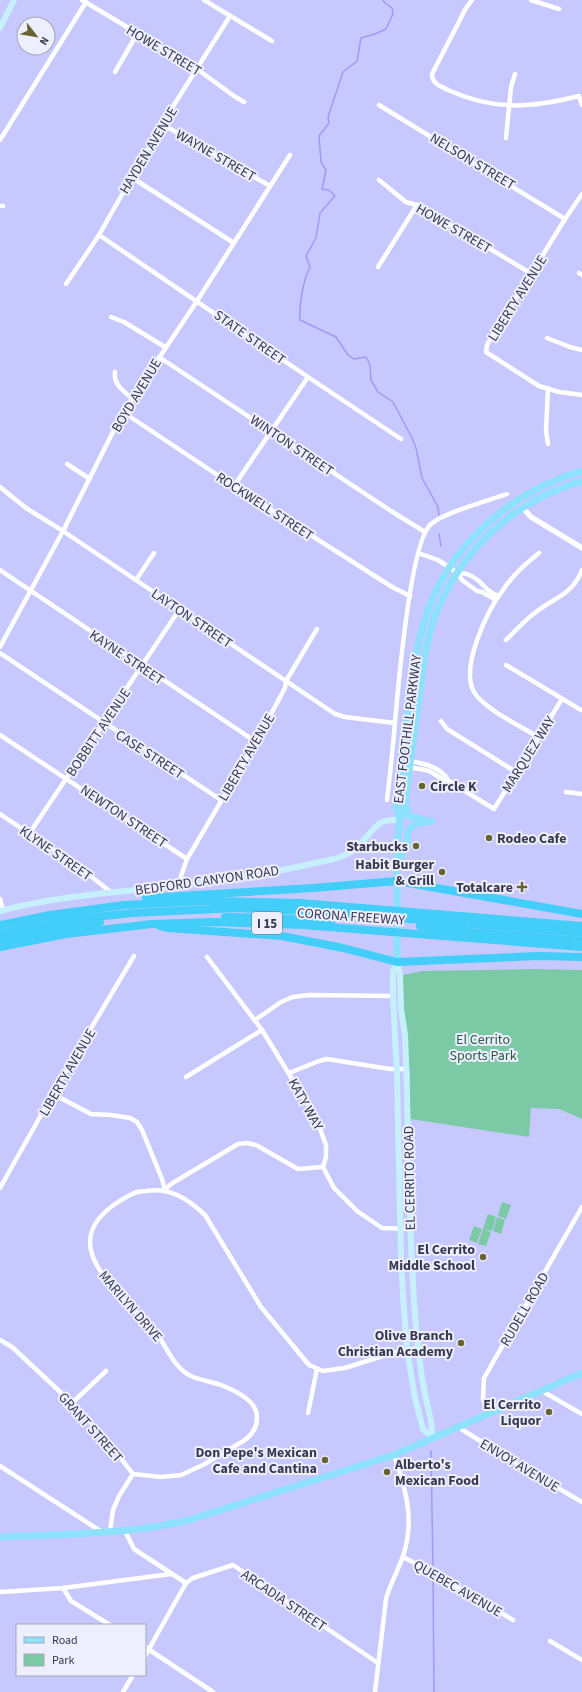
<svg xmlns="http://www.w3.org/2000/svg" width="582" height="1692" font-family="'Source Sans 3',sans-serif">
<rect width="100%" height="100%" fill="#c7c9fe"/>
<g fill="#7cc9a6">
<polygon points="532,969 582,970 582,1119 559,1109 531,1108 529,1137 410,1119 410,1071 403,1037 403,975 422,971"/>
<polygon points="502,1202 511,1205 506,1219 498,1216"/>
<polygon points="488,1214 496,1217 492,1231 484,1229 491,1232 486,1246 478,1244"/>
<polygon points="497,1217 505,1220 501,1234 493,1231"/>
<polygon points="474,1226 482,1229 477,1243 469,1240"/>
</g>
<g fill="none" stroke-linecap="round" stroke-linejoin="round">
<g stroke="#9d9cf4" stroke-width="1.5">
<path d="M383 0 385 3 392 8 393 14 386 29 375 34 361 38 357 61 343 72 328 117 329 123 319 136 321 162 326 170 322 189 329 190 335 196 320 213 316 238 306 256 310 267C303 280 299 305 300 320L336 337 348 355 354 359 366 357 370 365 371 380 378 392 393 402 412 438 416 448 422 478 438 507 439 515"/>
<polyline points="439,534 441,546"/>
<polyline points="431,1451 433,1571"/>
<polyline points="433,1575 434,1692"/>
</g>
<g stroke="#fff" stroke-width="4.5">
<polyline points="82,0 197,69 234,96 244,102"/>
<polyline points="204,0 272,41"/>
<path d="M472 0 466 8 432 74C432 84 440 86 448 90 494 111 531 108 579 96L582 105"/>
<polyline points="531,0 559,9"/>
<polyline points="115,72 137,34"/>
<polyline points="379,105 565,219"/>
<polyline points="162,124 270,186"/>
<polyline points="506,138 511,87 515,74"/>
<polyline points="0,140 86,2"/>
<polyline points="131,177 234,243"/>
<polyline points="379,180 406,202 417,205 532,274"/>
<polyline points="582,194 565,219 487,345 486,352 539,386 559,392 582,395"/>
<polyline points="0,206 3,206"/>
<polyline points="99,235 308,377 401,439"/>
<polyline points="378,267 417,205"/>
<polyline points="579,273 582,275"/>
<polyline points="66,284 99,235 162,124 230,16"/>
<polyline points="111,317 124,322 165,347"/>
<polyline points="547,338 570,347 582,350"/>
<polyline points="159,357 391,511 425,532"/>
<path d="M115 372C113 384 123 391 132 398"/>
<polyline points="548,388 546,431 548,444"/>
<polyline points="123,412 234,486 392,587 410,596"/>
<polyline points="67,464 90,479"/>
<polyline points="234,486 308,377"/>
<polyline points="0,487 26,508 63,531 335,714 345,717 395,723"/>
<polyline points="418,553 438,560 458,573 462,580 477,591 482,592 496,600"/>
<polyline points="0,570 256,742"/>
<path d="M458 573C469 572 478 579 485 587 488 591 494 594 498 596"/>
<polyline points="136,580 154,553"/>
<path d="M506 640C516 630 525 620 536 612 555 597 572 595 582 570"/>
<polyline points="0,647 63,531 123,412 197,301 290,155"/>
<polyline points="0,653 221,800"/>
<polyline points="506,665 581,710"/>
<polyline points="441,721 447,729 516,772"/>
<polyline points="0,735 187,859"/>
<path d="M538 737C522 727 483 708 474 692 460 667 487 611 503 590 512 576 525 564 539 553"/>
<path d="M402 760C418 762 440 765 449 781"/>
<path d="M401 766C410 768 419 768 429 771 436 774 441 780 449 781L494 809 562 699"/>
<polyline points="566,792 582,794"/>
<path d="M387 800C390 774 393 748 395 722 398 689 410 541 431 524 446 512 487 501 507 494"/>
<polyline points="0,814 78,866 112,893"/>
<polyline points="29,834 179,610"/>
<polyline points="182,886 181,876 187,859 256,742 285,688 286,681 317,629"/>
<polyline points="0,899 3,910"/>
<polyline points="207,957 262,1030 316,1118 326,1145 326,1157 323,1167 334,1188 357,1211 382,1228 410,1229"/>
<polyline points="255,1020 281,1002 293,997 309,995 393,996"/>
<polyline points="289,1073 319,1061 327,1059 390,1069 406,1069"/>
<polyline points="186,1077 262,1030"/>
<polyline points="53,1094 91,1114 111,1115 130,1118 137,1122 142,1130 162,1179 165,1190 171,1184 238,1144 247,1143 256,1145 298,1169 323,1167"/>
<polyline points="0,1188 68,1067 134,956"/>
<polyline points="0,1340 12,1347 72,1403 103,1435 133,1474"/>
<polyline points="542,1391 582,1414"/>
<polyline points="72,1403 106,1371"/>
<polyline points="308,1413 317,1369"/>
<polyline points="488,1414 483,1399 484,1378 582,1207"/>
<polyline points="458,1427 524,1468 582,1502"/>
<polyline points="0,1466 102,1532"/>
<path d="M133 1474 161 1477 181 1475 203 1465 245 1440C252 1434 257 1428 257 1418 258 1401 234 1390 221 1385 207 1380 191 1380 180 1368 169 1357 164 1342 154 1330 112 1285 46 1238 132 1194 136 1192 141 1191 146 1191 170 1187 188 1199 205 1215L261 1307 309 1365 323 1371 345 1368 389 1354 417 1348"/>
<polyline points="110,1531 113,1510 119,1496 133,1474"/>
<polyline points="125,1531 134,1549 186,1583"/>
<polyline points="403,1557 430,1571 513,1620"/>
<polyline points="186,1583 193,1578 233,1565 378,1663"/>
<polyline points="63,1588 71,1601 110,1625"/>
<polyline points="0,1592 63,1588 171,1574"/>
<polyline points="550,1641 582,1660"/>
<polyline points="145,1647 213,1692"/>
<polyline points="145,1656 186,1583"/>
<polyline points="123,1692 133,1675"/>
<path d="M375 1692 386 1599C390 1584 398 1571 403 1556 415 1521 406 1489 394 1455"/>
</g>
<polyline stroke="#fff" stroke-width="5.5" points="523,508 531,517 582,548"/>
<g stroke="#c7f0fd" stroke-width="6">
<polyline points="0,28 14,0"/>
<path d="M0 911C72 892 147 891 220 881 259 876 296 867 334 859 361 852 361 839 380 823L385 821 400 819"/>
<polyline points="397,962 393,971 393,996 397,1075 401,1259 404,1311 407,1350 415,1398 423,1429 432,1438"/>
<path d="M397 962 400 974 401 1009 405 1035C409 1129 408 1223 415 1316 417 1342 420 1368 425 1394 428 1411 433 1421 432 1438"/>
</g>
<g stroke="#8ee1fb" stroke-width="7">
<polyline points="405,804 409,816 424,820"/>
<path d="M400 819 396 807C400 772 404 737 409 702 413 674 416 646 425 619 447 547 511 491 582 471"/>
<polyline points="397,862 407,846 408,831 410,828 417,823 431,821"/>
<path d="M397 962V846L400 819 405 804C409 769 414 734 419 699 423 671 425 642 435 616 460 550 515 500 582 481"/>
<path d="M0 1537C63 1534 127 1535 189 1520L394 1455 582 1373"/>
</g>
<g stroke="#43cdf9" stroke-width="8">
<polyline points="146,898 313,888 397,881 582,914"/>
<polyline points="225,917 276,918 331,922"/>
<polyline points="0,925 50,915 124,905 208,901 300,903 582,926"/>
<polyline points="160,926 168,928 282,936 343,948 397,962 539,956 582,957"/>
<polyline points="420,926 464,931"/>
<polyline points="458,931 582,941"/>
<polyline points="0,933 65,920 133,913 236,908 325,912 582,933"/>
<polyline points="0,940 64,927 100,922"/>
<polyline points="0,947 66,934 152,924 213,922 303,925 582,947"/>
</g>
</g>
<g fill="#68632f" stroke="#edeefe" stroke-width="1.5">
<circle cx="422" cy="786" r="4"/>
<circle cx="489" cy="838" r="4"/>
<circle cx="416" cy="846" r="4"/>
<circle cx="442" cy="872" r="4"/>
<path d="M520 881h4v4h4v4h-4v4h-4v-4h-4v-4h4z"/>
<circle cx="483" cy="1257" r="4"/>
<circle cx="461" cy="1343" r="4"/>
<circle cx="549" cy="1412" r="4"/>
<circle cx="325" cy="1460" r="4"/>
<circle cx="387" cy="1472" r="4"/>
</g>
<g text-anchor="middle" stroke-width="4" stroke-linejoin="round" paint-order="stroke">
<rect fill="#edeefe" stroke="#6f6f83" stroke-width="1" x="252" y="912" width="30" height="22" rx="3"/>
<g font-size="13" font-weight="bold" fill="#39394e">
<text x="267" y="928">I 15</text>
</g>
<g font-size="14" fill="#39394e" stroke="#edeefe">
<text transform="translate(164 50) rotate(31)" y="5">HOWE STREET</text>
<text transform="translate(148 150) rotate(-59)" y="5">HAYDEN AVENUE</text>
<text transform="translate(216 155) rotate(30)" y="5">WAYNE STREET</text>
<text transform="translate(473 161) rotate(31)" y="5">NELSON STREET</text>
<text transform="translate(454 228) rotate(30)" y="5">HOWE STREET</text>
<text transform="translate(517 298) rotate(-58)" y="5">LIBERTY AVENUE</text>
<text transform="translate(250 337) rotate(35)" y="5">STATE STREET</text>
<text transform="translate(136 395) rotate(-59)" y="5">BOYD AVENUE</text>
<text transform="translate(292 445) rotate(34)" y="5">WINTON STREET</text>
<text transform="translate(265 506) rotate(33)" y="5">ROCKWELL STREET</text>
<text transform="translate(192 618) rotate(34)" y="5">LAYTON STREET</text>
<text transform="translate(127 657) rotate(34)" y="5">KAYNE STREET</text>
<text transform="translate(407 729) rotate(-83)" y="5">EAST FOOTHILL PARKWAY</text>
<text transform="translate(98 732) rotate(-56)" y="5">BOBBITT AVENUE</text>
<text transform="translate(150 754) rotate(33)" y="5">CASE STREET</text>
<text transform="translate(528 754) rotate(-58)" y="5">MARQUEZ WAY</text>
<text transform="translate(246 757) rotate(-60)" y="5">LIBERTY AVENUE</text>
<text transform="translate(124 816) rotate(34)" y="5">NEWTON STREET</text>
<text transform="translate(56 853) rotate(35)" y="5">KLYNE STREET</text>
<text transform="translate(207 880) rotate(-8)" y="5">BEDFORD CANYON ROAD</text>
<text transform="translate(351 916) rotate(4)" y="5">CORONA FREEWAY</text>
<text transform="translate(67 1072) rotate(-60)" y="5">LIBERTY AVENUE</text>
<text transform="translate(306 1104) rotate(61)" y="5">KATY WAY</text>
<text transform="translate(409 1178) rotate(-91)" y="5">EL CERRITO ROAD</text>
<text transform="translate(131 1306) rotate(49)" y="5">MARILYN DRIVE</text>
<text transform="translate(524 1309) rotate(-60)" y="5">RUDELL ROAD</text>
<text transform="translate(91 1427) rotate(48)" y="5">GRANT STREET</text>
<text transform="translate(520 1465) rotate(31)" y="5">ENVOY AVENUE</text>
<text transform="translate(458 1588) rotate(30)" y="5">QUEBEC AVENUE</text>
<text transform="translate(284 1600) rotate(34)" y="5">ARCADIA STREET</text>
</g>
<g font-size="14" font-weight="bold" fill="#39394e" stroke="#edeefe" text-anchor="end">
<text x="430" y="791" text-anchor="start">Circle K</text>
<text x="497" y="843" text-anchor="start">Rodeo Cafe</text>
<text x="408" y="851">Starbucks</text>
<text x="434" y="869">Habit Burger<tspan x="434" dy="16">&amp; Grill</tspan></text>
<text x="513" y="892">Totalcare</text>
<text x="475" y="1254">El Cerrito<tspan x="475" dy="16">Middle School</tspan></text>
<text x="453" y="1340">Olive Branch<tspan x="453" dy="16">Christian Academy</tspan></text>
<text x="541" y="1409">El Cerrito<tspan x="541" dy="16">Liquor</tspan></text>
<text x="317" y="1457">Don Pepe's Mexican<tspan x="317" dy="16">Cafe and Cantina</tspan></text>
<text x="395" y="1469" text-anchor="start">Alberto's<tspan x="395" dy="16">Mexican Food</tspan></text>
</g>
<g font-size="14" fill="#2b5a46" stroke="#edeefe">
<text x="483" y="1044">El Cerrito<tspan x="483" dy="16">Sports Park</tspan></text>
</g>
</g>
<rect x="16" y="1624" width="130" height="52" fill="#edeefe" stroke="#a5a6b8"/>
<rect x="24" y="1637" width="20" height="6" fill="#8ee1fb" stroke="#a5a6b8"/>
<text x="52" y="1644" font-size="12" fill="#39394e">Road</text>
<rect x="24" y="1654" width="20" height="12" fill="#7cc9a6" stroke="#a5a6b8"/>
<text x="52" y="1664" font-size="12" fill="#39394e">Park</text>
<g transform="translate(36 36) rotate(121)"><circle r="19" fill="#edeefe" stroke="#a5a6b8"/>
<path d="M0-3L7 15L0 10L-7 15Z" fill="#68632f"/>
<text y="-6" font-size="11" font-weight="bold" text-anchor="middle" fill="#39394e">N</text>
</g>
</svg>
